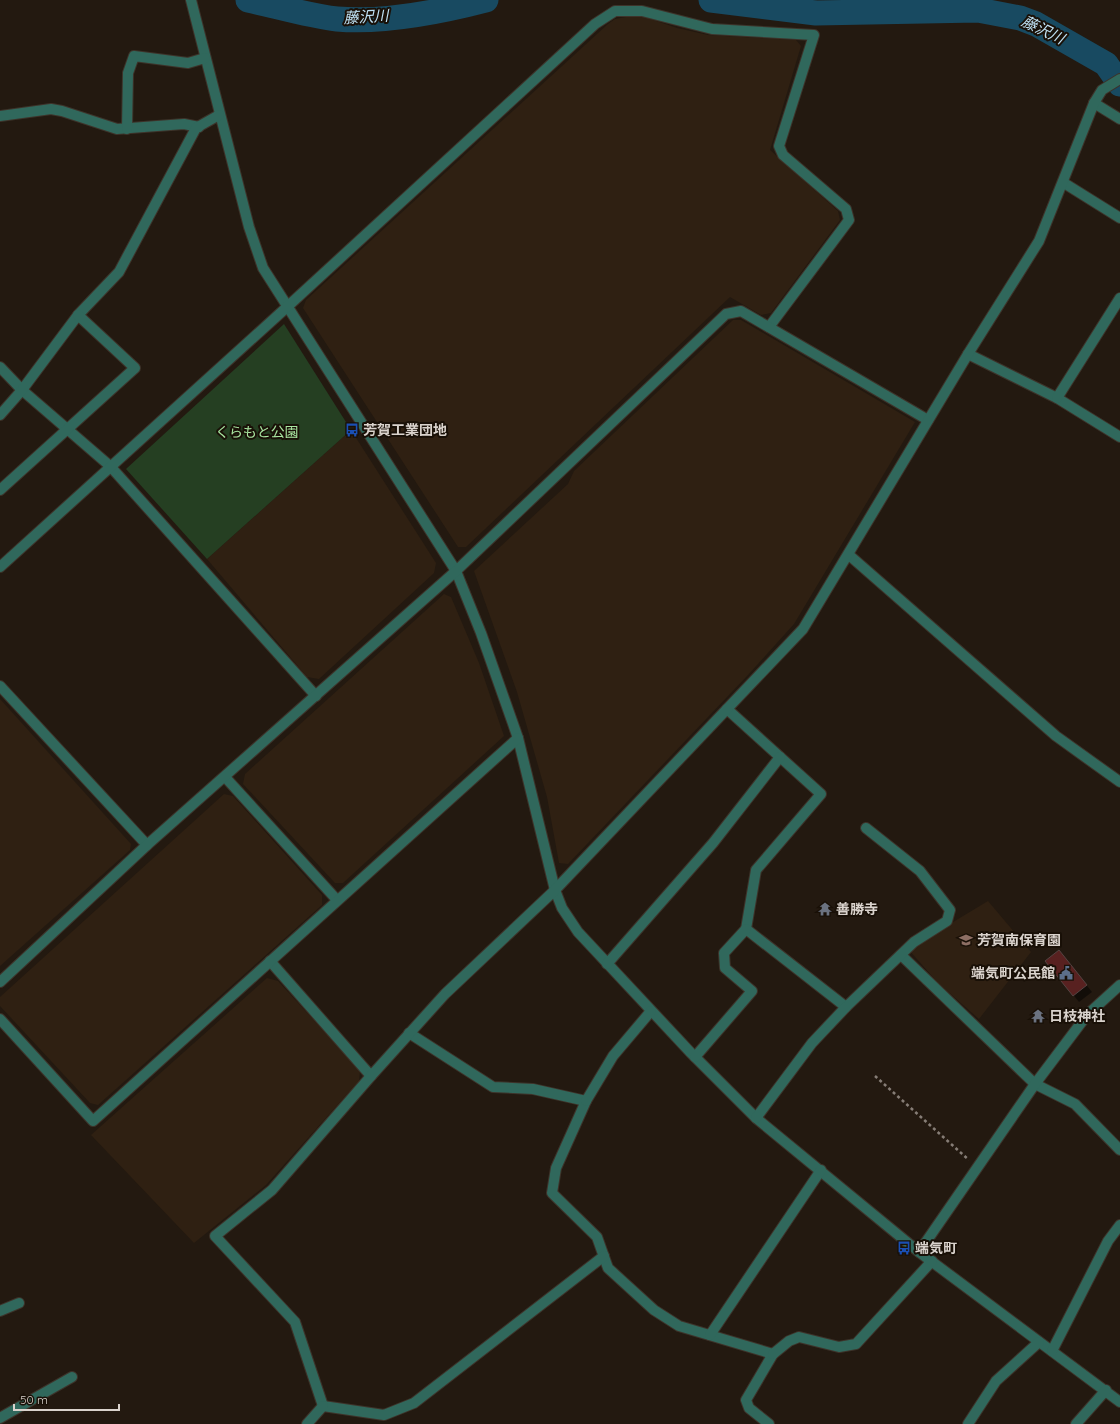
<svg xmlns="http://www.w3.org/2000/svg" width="1120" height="1424" font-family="Quicksand,'Noto Sans JP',sans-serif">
<rect width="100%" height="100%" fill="#231910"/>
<g fill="#2f2012">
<polygon points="626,17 645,17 677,28 708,35 796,40 801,46 770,150 838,211 840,220 771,313 761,315 730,297 466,547 458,547 303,308 306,300 608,24 615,19"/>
<polygon points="733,320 741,320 915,422 794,624 748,675 568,864 559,863 547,797 517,692 474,571 568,484 574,471"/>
<polygon points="351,430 436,563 434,573 319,679 307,677 207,559"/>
<polygon points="444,594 451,597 479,663 504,736 343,883 335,883 243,784 245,774"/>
<polygon points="0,699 131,844 130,850 0,966"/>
<polygon points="224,794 233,796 322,895 322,905 98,1105 90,1103 0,1006 0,997"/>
<polygon points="988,901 1031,952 979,1019 938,983 909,950 915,945"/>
<polygon points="267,978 278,981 360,1070 359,1081 266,1185 194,1243 91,1135"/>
</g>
<polygon fill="#253f22" points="284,324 351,430 207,559 126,469"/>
<polygon fill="#0007" points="1059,951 1092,992 1079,1002 1046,961"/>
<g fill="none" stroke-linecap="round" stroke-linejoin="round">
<g stroke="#184a61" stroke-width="25">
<path d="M248 0C276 6 309 16 337 19 384 23 440 12 486 0"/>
<polyline points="711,0 816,13 978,10 1020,18 1036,24 1106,64 1120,84"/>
</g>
</g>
<polygon fill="#582120" stroke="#544342" points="1059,950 1087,985 1073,996 1045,961"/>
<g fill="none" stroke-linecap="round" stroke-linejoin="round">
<g stroke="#3d332a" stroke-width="12">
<g id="minor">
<polyline points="191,0 249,227 263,268 456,571 481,633 518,738 555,890 562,908 578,932 691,1053 756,1118 919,1252 1120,1402"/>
<polyline points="1094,103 1120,119"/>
<polyline points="0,116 51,109 62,111 117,129 184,124 199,127"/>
<polyline points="127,129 128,73 134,56 188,63 205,58"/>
<polyline points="1064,183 1120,218"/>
<polyline points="968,354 1057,398 1120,437"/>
<polyline points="0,367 22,390 110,466 316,696"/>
<polyline points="1057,398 1120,298"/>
<polyline points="0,415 22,390 78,315 119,272 196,128 219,115"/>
<polyline points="0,490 135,368 78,315"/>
<polyline points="849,555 1056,736 1120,782"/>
<polyline points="0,567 287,307 595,24 615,11 642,11 712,29 814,35 779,146 783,155 846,209 849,220 769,327"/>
<polyline points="0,686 147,845"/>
<polyline points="727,709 821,794 756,870 746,929 846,1007"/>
<polyline points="225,777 337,900"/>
<polyline points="901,955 1035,1084 1075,1104 1120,1150"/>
<polyline points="270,961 371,1076"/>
<polyline points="607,964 713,843 780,757"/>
<polyline points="0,982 147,845 456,571 726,314 741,311 928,420"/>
<polyline points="0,1019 93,1121 518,738"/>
<polyline points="409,1033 493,1087 533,1089 586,1101 556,1168 552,1193 597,1237 608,1268 654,1310 679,1326 773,1354 746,1400 749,1408 769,1424"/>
<polyline points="695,1057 752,991 725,968 724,953 746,929"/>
<polyline points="586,1101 613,1056 651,1011"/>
<polyline points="756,1118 812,1043 846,1007 914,942 947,921 950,910 920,871 866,828"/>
<polyline points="919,1252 1035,1084 1087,1015 1120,985"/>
<polyline points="0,1311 19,1303"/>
<polyline points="710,1335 821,1170"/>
<polyline points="1052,1351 1108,1241 1120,1225"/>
<polyline points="773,1354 789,1341 799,1337 839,1347 856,1344 932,1261"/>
<polyline points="323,1406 295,1322 215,1236 272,1190 371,1076 445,994 555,890 803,629 968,354 1039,241 1094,103 1102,90 1120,79"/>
<polyline points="323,1406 384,1415 414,1403 604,1256"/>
<polyline points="0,1418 72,1377"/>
<polyline points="307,1424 323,1406"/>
<polyline points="968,1424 996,1381 1039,1342"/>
<polyline points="1076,1424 1106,1390"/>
</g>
</g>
<polyline stroke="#867d76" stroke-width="2.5" stroke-dasharray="3 3" stroke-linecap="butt" points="875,1076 969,1160"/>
<use href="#minor" stroke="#30685c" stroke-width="10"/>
</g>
<defs>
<g id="bus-bare" transform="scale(1.08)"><path d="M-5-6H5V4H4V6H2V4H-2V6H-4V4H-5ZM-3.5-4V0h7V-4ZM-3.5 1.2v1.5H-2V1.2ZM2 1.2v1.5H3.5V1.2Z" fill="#1a4fb4" stroke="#191007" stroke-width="2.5" paint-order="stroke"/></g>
<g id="temple-bare" transform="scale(1.08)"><path d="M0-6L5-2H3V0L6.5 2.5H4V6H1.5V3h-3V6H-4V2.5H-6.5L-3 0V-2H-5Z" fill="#6b7280" stroke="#191007" stroke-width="2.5" paint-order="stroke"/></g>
<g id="school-bare" transform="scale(1.08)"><path d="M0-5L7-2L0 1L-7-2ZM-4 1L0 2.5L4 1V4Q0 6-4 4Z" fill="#8d6e63" stroke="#191007" stroke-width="2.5" paint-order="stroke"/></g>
<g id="civic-bare" transform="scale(1.08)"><path d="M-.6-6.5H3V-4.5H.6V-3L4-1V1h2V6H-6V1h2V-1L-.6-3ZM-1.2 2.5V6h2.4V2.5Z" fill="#5c6f8a" stroke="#191007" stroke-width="2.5" paint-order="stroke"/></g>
</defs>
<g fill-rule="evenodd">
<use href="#bus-bare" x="352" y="430"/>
<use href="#temple-bare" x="825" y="909"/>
<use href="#school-bare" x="966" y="940"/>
<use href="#civic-bare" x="1066" y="973"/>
<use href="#temple-bare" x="1038" y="1016"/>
<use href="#bus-bare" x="904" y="1248"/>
</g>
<g text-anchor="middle" stroke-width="4" stroke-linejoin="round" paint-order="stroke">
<g font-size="14" font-weight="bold" fill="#dad3cd" stroke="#191007" text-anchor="start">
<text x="363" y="435">芳賀工業団地</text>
<text x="836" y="914">善勝寺</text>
<text x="977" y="945">芳賀南保育園</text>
<text x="1055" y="978" text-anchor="end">端気町公民館</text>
<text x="1049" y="1021">日枝神社</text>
<text x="915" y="1253">端気町</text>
</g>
<g font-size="14" fill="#a9e6a1" stroke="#191007">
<text x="257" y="437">くらもと公園</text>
</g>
<g font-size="15" font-style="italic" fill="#bfe2f5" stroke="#191007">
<text transform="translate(366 17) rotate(-3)" y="5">藤沢川</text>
<text transform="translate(1043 30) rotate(26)" y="5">藤沢川</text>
</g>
</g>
<path d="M14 1404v6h105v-6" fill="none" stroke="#dad3cd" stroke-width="2"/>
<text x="20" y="1404" font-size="12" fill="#dad3cd" stroke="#191007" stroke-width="3" paint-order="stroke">50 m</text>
</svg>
